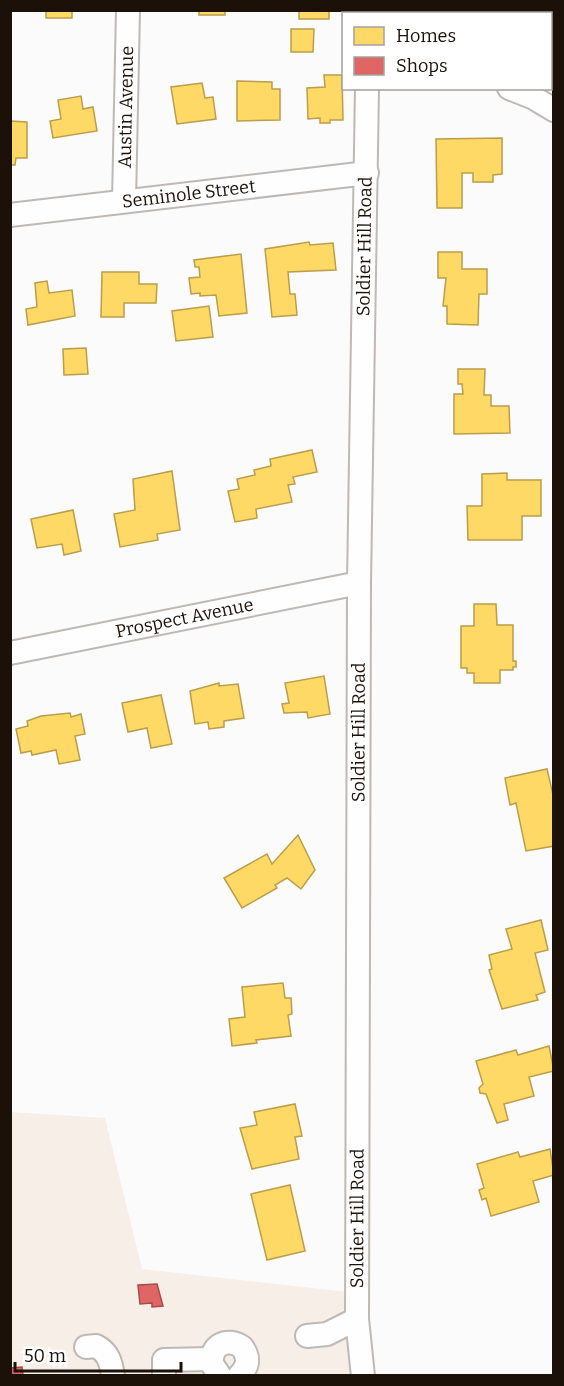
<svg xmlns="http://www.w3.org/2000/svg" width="564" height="1386" font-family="Bitter,serif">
<rect width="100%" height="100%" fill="#fbfbfb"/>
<polygon fill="#f7eee8" points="10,1112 105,1118 142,1269 357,1293 363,1375 11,1375"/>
<g fill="#ffd966" stroke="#bb9d4a" stroke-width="1.5">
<rect x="46" y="10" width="26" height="8"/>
<rect x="199" y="10" width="26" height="5"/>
<rect x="299" y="10" width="30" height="9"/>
<polygon points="438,10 489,10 488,13 438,14"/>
<polygon points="291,29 314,29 313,52 291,52"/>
<polygon points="324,75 342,75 343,120 330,120 330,123 320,123 320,118 308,119 307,88 325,87"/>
<polygon points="237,81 272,82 272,89 280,89 280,120 237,121"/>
<polygon points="202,83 205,98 213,97 216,119 177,124 171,87"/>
<polygon points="81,96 83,109 93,107 97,131 53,138 50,121 61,119 58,100"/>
<polygon points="10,121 27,122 27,158 16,158 15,165 10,165"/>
<polygon points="502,138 502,174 493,175 493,182 473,182 473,173 462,173 462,208 437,208 436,139"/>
<polygon points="309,242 310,245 333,243 336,270 288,272 290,294 295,294 297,315 272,317 265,249"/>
<polygon points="438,252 462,252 462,269 487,269 487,294 479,294 478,325 447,324 447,306 443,306 446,278 438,278"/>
<polygon points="241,254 247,313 219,316 216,295 200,296 200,293 191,294 189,278 200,277 199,267 195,267 194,260"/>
<polygon points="102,272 139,272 139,284 157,284 156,303 124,303 124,317 101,317"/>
<polygon points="47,281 49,293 72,290 75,316 28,325 26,309 37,307 35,283"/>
<polygon points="209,306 213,337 176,341 172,311"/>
<polygon points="86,348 88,374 64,375 63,349"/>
<polygon points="458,369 485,369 484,395 491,395 491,406 509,406 510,433 454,434 454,394 463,394 462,384 458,384"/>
<polygon points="312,450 317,472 293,477 295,484 288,485 292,502 256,509 257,518 235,522 228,491 239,489 237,479 255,475 254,470 271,466 270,459"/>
<polygon points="172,471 180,530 157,534 158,540 120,547 114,514 135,510 133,479"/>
<polygon points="507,473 507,480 541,480 541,516 522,516 522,540 468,540 467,506 482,506 482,474"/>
<polygon points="73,510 81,551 64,555 62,544 37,548 31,519"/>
<polygon points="474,604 496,604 497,625 513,625 513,661 516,661 516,667 513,667 513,670 500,670 500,683 474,683 474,673 467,673 467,668 461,668 461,626 474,626"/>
<polygon points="324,676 330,714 308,718 307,712 284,713 282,704 289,703 285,683"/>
<polygon points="219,683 219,686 238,684 244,718 224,721 224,727 209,729 208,722 195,724 190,691"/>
<polygon points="161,695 172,744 151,748 147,728 128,732 122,703"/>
<polygon points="70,713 71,717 81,714 85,734 75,736 80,760 59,764 56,750 32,755 31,751 21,753 16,729 28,726 27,721 41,716"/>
<polygon points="547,769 554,799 554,846 526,851 516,803 510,805 505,778"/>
<polygon points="298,835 315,870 301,889 287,878 275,885 277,888 242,908 224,878 267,854 272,864"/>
<polygon points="541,920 548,950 535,953 545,992 536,995 538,1000 502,1009 489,970 492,969 489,955 512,949 506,929"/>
<polygon points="283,983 285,998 291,998 292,1014 288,1015 291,1036 256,1040 257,1043 232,1046 229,1019 245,1017 242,987"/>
<polygon points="549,1046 554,1071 529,1077 534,1096 504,1104 508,1120 497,1123 486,1094 480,1093 479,1088 483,1084 476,1061 516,1050 518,1055"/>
<polygon points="295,1104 302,1136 295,1137 299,1159 252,1169 240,1128 257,1125 254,1112"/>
<polygon points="550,1149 554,1175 533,1181 539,1202 491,1216 486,1198 482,1200 479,1190 484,1188 477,1164 518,1152 520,1157"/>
<polygon points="290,1185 305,1251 267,1260 251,1194"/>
</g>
<g fill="#e06666" stroke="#a54c4a" stroke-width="1.5">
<polygon points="157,1284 163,1306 152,1307 152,1303 140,1304 138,1285"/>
<polygon points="22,1367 23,1376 10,1376 10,1368"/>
</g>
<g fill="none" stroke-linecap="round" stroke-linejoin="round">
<g stroke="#beb9b5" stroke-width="26">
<g id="minor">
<polyline points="367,14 367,10"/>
<polyline points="509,88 534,98 554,110"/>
<path id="s1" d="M124 201 128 10"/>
<path id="s2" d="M10 215 367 173"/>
<path id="s3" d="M10 653 359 583"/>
<polyline points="307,1336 327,1334 357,1319"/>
<path d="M86 1347 96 1346C108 1352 111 1362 113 1376"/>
<polyline points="164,1376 164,1360 211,1359"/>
<path d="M220 1376 212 1364C210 1345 227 1337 242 1347 250 1358 248 1367 239 1376"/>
<path id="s4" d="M363 1376 357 1319 359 583 367 88"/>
</g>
</g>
<use href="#minor" stroke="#fefefe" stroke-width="22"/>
</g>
<g text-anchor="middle" stroke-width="6" stroke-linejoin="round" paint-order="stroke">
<g font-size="18" fill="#1b1109" stroke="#fff">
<text dy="6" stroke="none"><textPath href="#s1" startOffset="94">Austin Avenue</textPath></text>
<text dy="6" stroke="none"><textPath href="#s2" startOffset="180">Seminole Street</textPath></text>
<text dy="6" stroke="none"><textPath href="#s4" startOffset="1130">Soldier Hill Road</textPath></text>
<text dy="6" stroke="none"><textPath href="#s3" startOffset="178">Prospect Avenue</textPath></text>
<text dy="6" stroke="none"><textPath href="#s4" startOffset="644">Soldier Hill Road</textPath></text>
<text dy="6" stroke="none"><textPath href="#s4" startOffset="158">Soldier Hill Road</textPath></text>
</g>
</g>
<rect width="564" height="1386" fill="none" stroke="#1b1109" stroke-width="24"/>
<rect x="342" y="12" width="210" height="78" fill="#ffffff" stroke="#a4a09d" stroke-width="1.5"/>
<rect x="354" y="27" width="30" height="18" fill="#ffd966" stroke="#a4a09d" stroke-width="1.5"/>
<text x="396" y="42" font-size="18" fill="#1b1109">Homes</text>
<rect x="354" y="57" width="30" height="18" fill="#e06666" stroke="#a4a09d" stroke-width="1.5"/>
<text x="396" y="72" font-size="18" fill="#1b1109">Shops</text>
<path d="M15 1362v9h166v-9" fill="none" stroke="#1b1109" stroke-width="3"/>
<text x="24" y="1362" font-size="18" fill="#1b1109" stroke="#ffffff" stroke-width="4.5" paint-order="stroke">50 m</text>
</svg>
